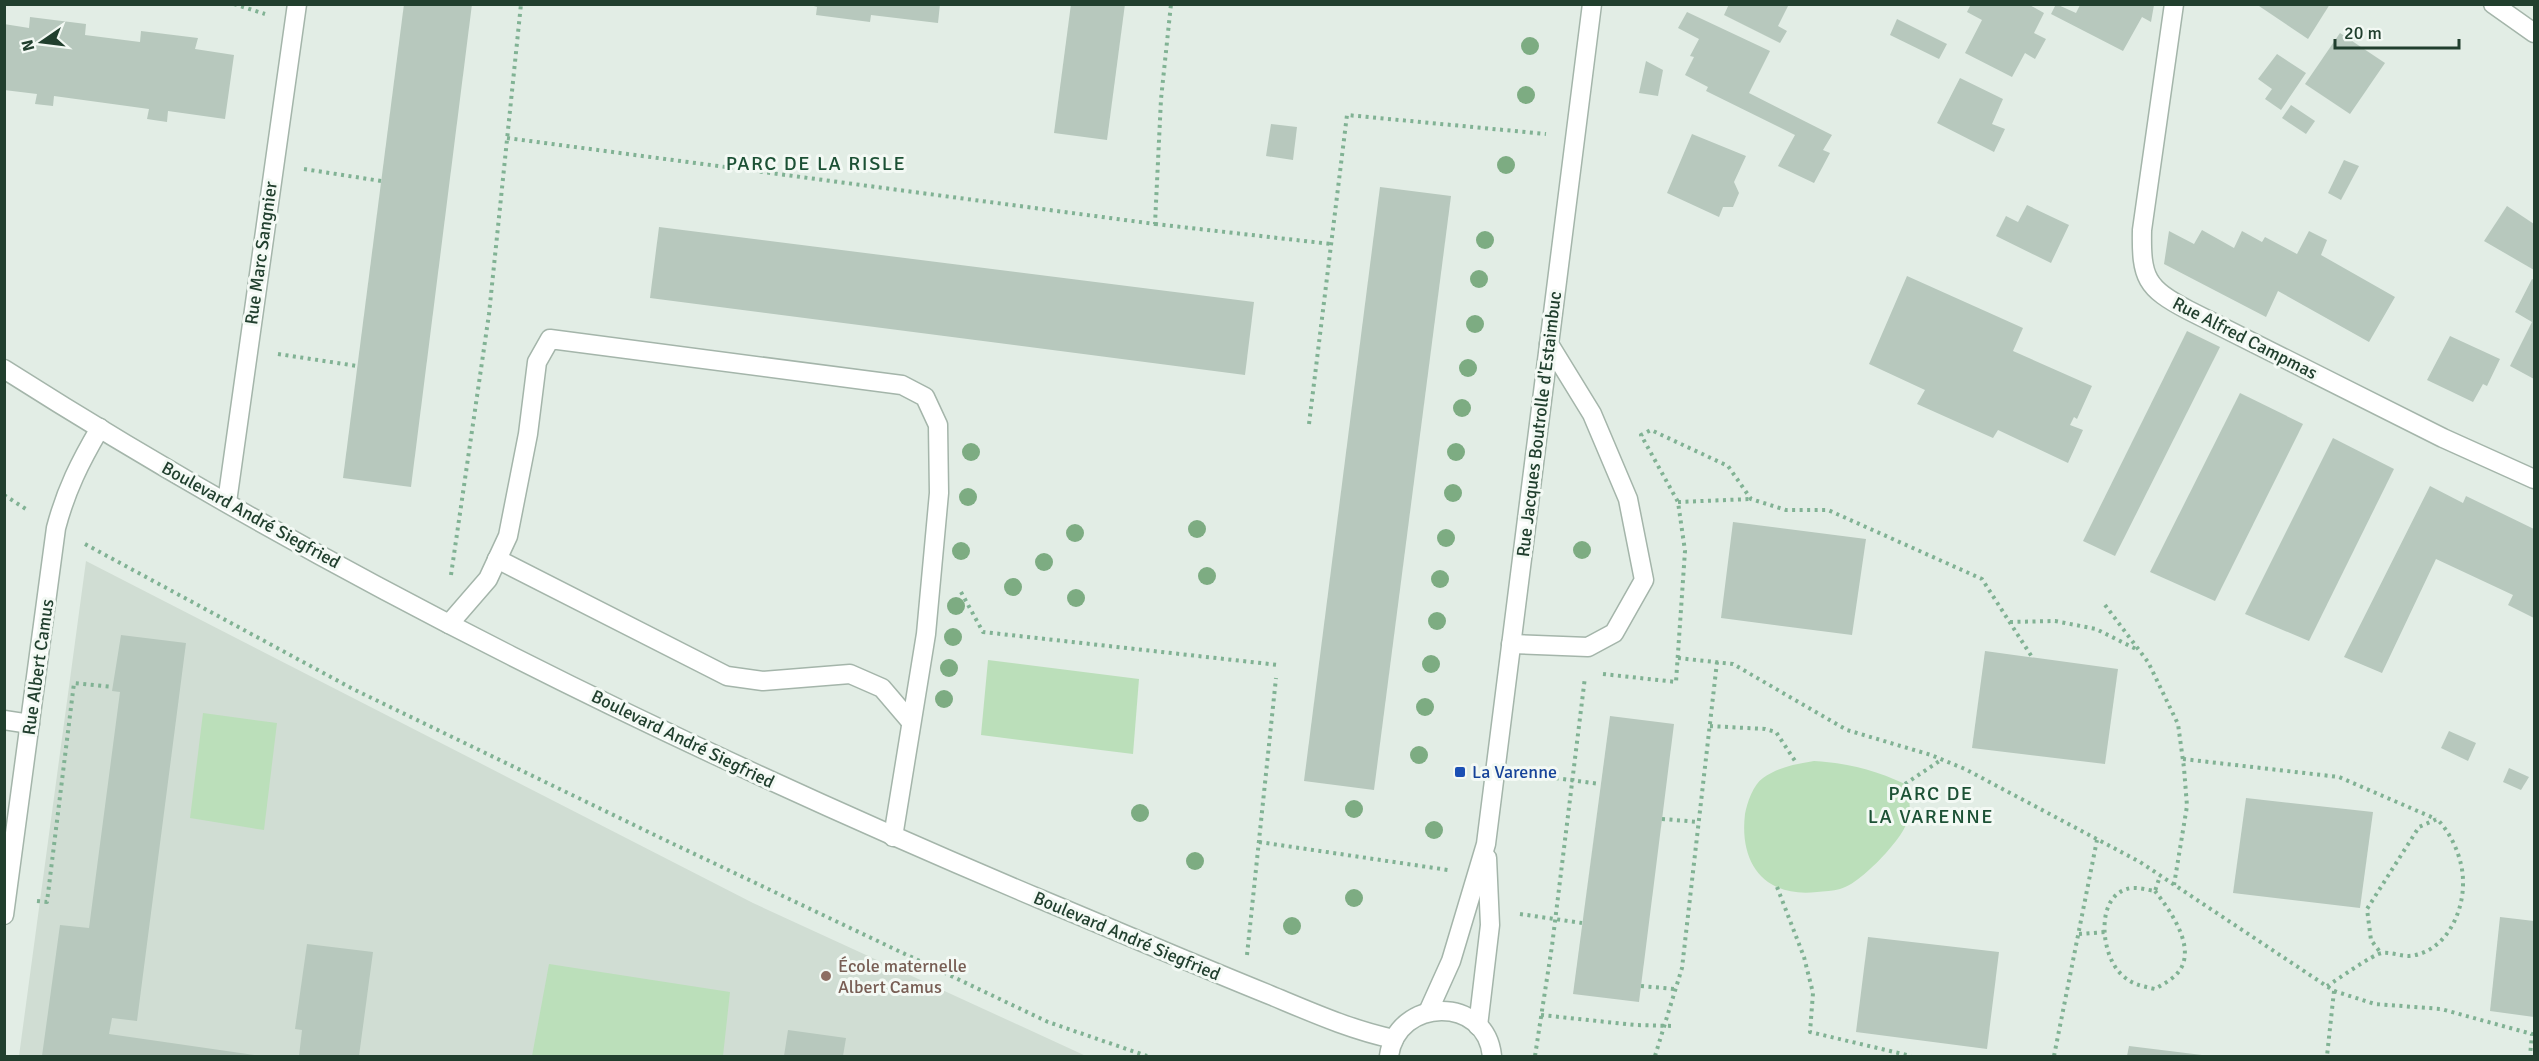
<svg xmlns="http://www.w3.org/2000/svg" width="2539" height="1061" font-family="Signika,sans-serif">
<rect width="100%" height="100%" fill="#e2ede5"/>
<polygon fill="#d0ddd3" points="86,561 753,903 1086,1056 19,1056"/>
<g fill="#bbdfba">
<polygon points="988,660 1139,679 1133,754 981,735"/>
<polygon points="203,713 277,723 264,830 190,818"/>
<path d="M1814 761C1848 763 1875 770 1905 784 1916 815 1907 829 1886 853 1875 865 1855 885 1840 889 1833 891 1824 891 1817 892 1765 898 1739 864 1745 814 1747 803 1753 785 1763 778 1778 767 1796 764 1814 761Z"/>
<polygon points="549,964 730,992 723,1056 532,1056"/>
</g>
<g fill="#b7c8bd">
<polygon points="404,4 472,4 411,487 343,478"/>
<polygon points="807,4 940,4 938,23 871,15 870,22 816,15 817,7"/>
<polygon points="1071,4 1125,4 1107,140 1054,133"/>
<polygon points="1729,4 1789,4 1778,26 1787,31 1780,43 1724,15"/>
<polygon points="1971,4 2028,4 2044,13 2034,33 2046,39 2035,59 2025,53 2012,77 1965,53 1982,20 1967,12"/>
<polygon points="2056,4 2076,13 2080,5 2154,5 2151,22 2142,17 2123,51 2051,14"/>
<polygon points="2256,4 2330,4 2308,39"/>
<polygon points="1687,12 1770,51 1749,93 1832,135 1823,150 1830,153 1814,183 1778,166 1795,135 1706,91 1708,87 1685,75 1694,57 1690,56 1699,39 1678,28"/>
<polygon points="30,17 86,24 85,35 140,42 141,31 198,38 195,49 234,55 225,119 168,111 167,122 147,119 149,109 54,96 53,106 35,104 37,94 4,90 4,24 29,28"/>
<polygon points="1897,19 1947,44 1939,59 1890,35"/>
<polygon points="2340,33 2385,63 2350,114 2305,84"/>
<polygon points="2277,54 2306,73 2281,110 2265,99 2272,89 2258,79"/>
<polygon points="1646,61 1663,70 1658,96 1639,93"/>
<polygon points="1960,78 2003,99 1992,124 2005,129 1994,152 1937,123"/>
<polygon points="2291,105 2315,121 2306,134 2282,118"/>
<polygon points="1271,124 1297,127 1293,160 1266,156"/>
<polygon points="1692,134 1746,156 1734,182 1739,193 1733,207 1723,207 1719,217 1667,193"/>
<polygon points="2344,160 2359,166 2341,200 2328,193"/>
<polygon points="1380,187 1451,196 1374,790 1304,781"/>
<polygon points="2027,205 2069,225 2051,263 1996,236 2006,216 2018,222"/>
<polygon points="2507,206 2534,224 2534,270 2484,241"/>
<polygon points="659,227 1254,302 1245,375 650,298"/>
<polygon points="2202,230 2234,248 2242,231 2262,242 2265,237 2297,254 2309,231 2327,240 2321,255 2395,297 2369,342 2278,291 2266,317 2164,264 2169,231 2194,244"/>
<polygon points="1907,276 2023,328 2013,351 2092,386 2077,419 2074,417 2070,425 2083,430 2068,463 1998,430 1993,438 1917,404 1925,390 1869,364"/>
<polygon points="2532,279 2534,280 2534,379 2510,366 2532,322 2515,312"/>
<polygon points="2187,331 2220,347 2115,556 2083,541"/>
<polygon points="2450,336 2500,359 2487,386 2483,384 2473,402 2427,380"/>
<polygon points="2240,393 2303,424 2215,601 2150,572"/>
<polygon points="2333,438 2394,469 2309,641 2245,614"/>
<polygon points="2430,486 2463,503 2466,496 2534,529 2534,618 2508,605 2513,595 2436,559 2382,673 2344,657"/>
<polygon points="1733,522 1866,539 1852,635 1721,618"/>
<polygon points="121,635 186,643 137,1021 112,1018 109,1034 261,1056 42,1056 60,925 89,928 120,692 112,691"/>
<polygon points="1985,651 2118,669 2105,764 1972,748"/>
<polygon points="1610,716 1674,724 1639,1002 1573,994"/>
<polygon points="2449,731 2476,743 2468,761 2441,748"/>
<polygon points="2509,768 2529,777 2521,790 2503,782"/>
<polygon points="2246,798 2373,812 2360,908 2233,893"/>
<polygon points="2500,917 2534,921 2534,1017 2490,1011"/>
<polygon points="1868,937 1999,952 1987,1049 1856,1032"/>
<polygon points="307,944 373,952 359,1056 299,1056 302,1030 295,1029"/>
<polygon points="788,1030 846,1038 843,1056 784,1056"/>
<polygon points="2129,1046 2202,1055 2202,1056 2127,1056"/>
</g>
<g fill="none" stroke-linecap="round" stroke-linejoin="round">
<g stroke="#a4b5aa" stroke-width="21">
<g id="service">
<polyline points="497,559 727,676 763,681 850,674 882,688 911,722"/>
<polyline points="449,624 488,579 508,536 528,434 537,362 550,339 902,385 925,397 938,425 939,493 926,634 893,837"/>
<polyline points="1511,644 1588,647 1614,633 1644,580 1628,499 1592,414 1549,344"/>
<polyline points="4,720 30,724"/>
</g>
</g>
<g stroke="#a4b5aa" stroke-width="21">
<g id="minor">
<path d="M2174 4 2142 230C2141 278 2146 288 2188 310L2443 438 2534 479"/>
<polyline points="2493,4 2534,33"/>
<polyline points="227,502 297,4"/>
<path d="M4 915 56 528C66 490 80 462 100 428"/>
<polyline points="1428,1012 1451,961 1486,844 1592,4"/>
<polyline points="1478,1026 1490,925 1487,858"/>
</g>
</g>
<g stroke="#a4b5aa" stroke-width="21">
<g id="tertiary">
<path d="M4 369C331 577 684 749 1040 899 1117 931 1193 964 1270 995 1311 1012 1351 1030 1394 1039"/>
<path d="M1389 1056C1397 997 1486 995 1492 1056"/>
</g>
</g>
<g stroke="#81b294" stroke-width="4" stroke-dasharray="3 4.5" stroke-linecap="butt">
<polyline points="234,4 265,14"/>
<polyline points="507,138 1155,224 1161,99 1171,4"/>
<polyline points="304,169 381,181"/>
<polyline points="1155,224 1331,244"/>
<polyline points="278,354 357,366"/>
<polyline points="1309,424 1347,115 1546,134"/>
<polyline points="4,495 29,511"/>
<polyline points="1678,502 1751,499"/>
<polyline points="85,544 353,689 663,839 1048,1022 1147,1056"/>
<polyline points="451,575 489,314 521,4"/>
<polyline points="961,592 983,632 1278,665"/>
<polyline points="2105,605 2148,662 2178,724 2184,768 2187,806 2174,885"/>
<polyline points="2010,622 2055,621 2096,629 2138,650"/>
<polyline points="1678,658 1733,664 1847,730 1931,755 1965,769 2140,862 2334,991 2327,1056"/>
<polyline points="1603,674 1676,682 1685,551 1678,502 1641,435 1651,430 1728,466 1751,499 1786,510 1828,510 1982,579 2032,657"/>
<polyline points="1710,726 1765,729 1776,732 1797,764"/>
<polyline points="2183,759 2339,777 2436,819"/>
<polyline points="1526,774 1600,784"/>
<polyline points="1905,784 1941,760"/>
<polyline points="1662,819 1699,822"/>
<polyline points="1259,842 1448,870"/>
<polyline points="1777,887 1804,957 1813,993 1810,1032 1911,1056"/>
<path d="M2155 891C2172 913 2203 956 2171 979 2166 983 2160 986 2155 989 2141 986 2131 984 2121 974 2101 955 2095 898 2127 889 2135 886 2147 890 2155 891L2160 876"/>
<polyline points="37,901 47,902 74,683 113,687"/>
<polyline points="1520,914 1582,923"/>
<polyline points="2079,934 2106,932"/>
<polyline points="1247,955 1276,678"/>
<polyline points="1641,986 1675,989"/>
<path d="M2327 986C2337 980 2373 954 2382 953 2391 952 2400 956 2409 956 2445 953 2464 913 2463 881 2463 860 2452 834 2437 819L2419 827 2367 909 2371 940 2380 952"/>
<polyline points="2334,991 2375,1004 2441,1009 2532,1034 2530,1056"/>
<polyline points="1541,1015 1635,1025 1673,1026"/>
<polyline points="1535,1056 1552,946 1585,677"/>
<polyline points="1655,1056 1682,968 1717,662"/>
<polyline points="2054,1056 2097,840"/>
</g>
<use href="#service" stroke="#fff" stroke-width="18"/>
<use href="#minor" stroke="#fff" stroke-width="18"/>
<use href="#tertiary" stroke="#fff" stroke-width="18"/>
</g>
<g fill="#7dac82">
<circle cx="1530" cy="46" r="9"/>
<circle cx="1526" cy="95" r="9"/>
<circle cx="1506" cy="165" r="9"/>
<circle cx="1485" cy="240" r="9"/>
<circle cx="1479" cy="279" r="9"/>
<circle cx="1475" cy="324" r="9"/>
<circle cx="1468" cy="368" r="9"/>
<circle cx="1462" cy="408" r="9"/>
<circle cx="971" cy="452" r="9"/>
<circle cx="1456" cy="452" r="9"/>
<circle cx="1453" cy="493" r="9"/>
<circle cx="968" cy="497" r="9"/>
<circle cx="1197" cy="529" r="9"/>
<circle cx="1075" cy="533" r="9"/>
<circle cx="1446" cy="538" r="9"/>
<circle cx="1582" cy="550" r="9"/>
<circle cx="961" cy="551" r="9"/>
<circle cx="1044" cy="562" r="9"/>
<circle cx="1207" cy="576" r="9"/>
<circle cx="1440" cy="579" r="9"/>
<circle cx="1013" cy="587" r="9"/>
<circle cx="1076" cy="598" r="9"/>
<circle cx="956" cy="606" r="9"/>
<circle cx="1437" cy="621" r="9"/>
<circle cx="953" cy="637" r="9"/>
<circle cx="1431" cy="664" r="9"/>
<circle cx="949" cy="668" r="9"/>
<circle cx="944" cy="699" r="9"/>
<circle cx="1425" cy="707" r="9"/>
<circle cx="1419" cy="755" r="9"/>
<circle cx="1354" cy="809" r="9"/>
<circle cx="1140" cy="813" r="9"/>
<circle cx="1434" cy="830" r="9"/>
<circle cx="1195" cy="861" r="9"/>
<circle cx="1354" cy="898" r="9"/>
<circle cx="1292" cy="926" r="9"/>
</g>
<rect fill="#1a4fb4" stroke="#f3f9f4" stroke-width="2" x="1454" y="766" width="12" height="12" rx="3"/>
<circle fill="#8d6e63" stroke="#f3f9f4" stroke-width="2" cx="826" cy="976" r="6"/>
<g text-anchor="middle" stroke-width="6" stroke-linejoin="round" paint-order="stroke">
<g font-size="18" fill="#213f2e" stroke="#f3f9f4">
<text transform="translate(261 253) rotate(-82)" y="6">Rue Marc Sangnier</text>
<text transform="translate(2245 338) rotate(27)" y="6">Rue Alfred Campmas</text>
<text transform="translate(1539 424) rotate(-83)" y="6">Rue Jacques Boutrolle d'Estaimbuc</text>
<text transform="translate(251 515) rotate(29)" y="6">Boulevard André Siegfried</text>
<text transform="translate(38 667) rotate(-82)" y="6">Rue Albert Camus</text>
<text transform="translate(683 739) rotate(26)" y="6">Boulevard André Siegfried</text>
<text transform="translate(1127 936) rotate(23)" y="6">Boulevard André Siegfried</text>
</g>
<g font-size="18" fill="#164399" stroke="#f3f9f4" text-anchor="start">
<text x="1472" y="778">La Varenne</text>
</g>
<g font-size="18" fill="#785e54" stroke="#f3f9f4" text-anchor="start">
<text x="838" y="972">École maternelle<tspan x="838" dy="21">Albert Camus</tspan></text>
</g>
<g font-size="20" letter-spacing="1.5" fill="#1c5135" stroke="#f3f9f4">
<text x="816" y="170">PARC DE LA RISLE</text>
<text x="1931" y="800">PARC DE<tspan x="1931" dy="23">LA VARENNE</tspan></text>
</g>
</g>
<rect width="2539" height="1061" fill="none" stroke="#213f2e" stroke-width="12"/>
<g transform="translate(42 42) rotate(256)" stroke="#f3f9f4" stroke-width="4.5" paint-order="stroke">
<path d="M0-4.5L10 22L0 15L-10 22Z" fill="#213f2e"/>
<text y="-9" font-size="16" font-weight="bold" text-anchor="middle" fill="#213f2e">N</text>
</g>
<path d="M2335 39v9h124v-9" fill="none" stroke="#213f2e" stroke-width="3"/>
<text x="2344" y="39" font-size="18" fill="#213f2e" stroke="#f3f9f4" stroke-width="4.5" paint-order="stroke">20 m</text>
</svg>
